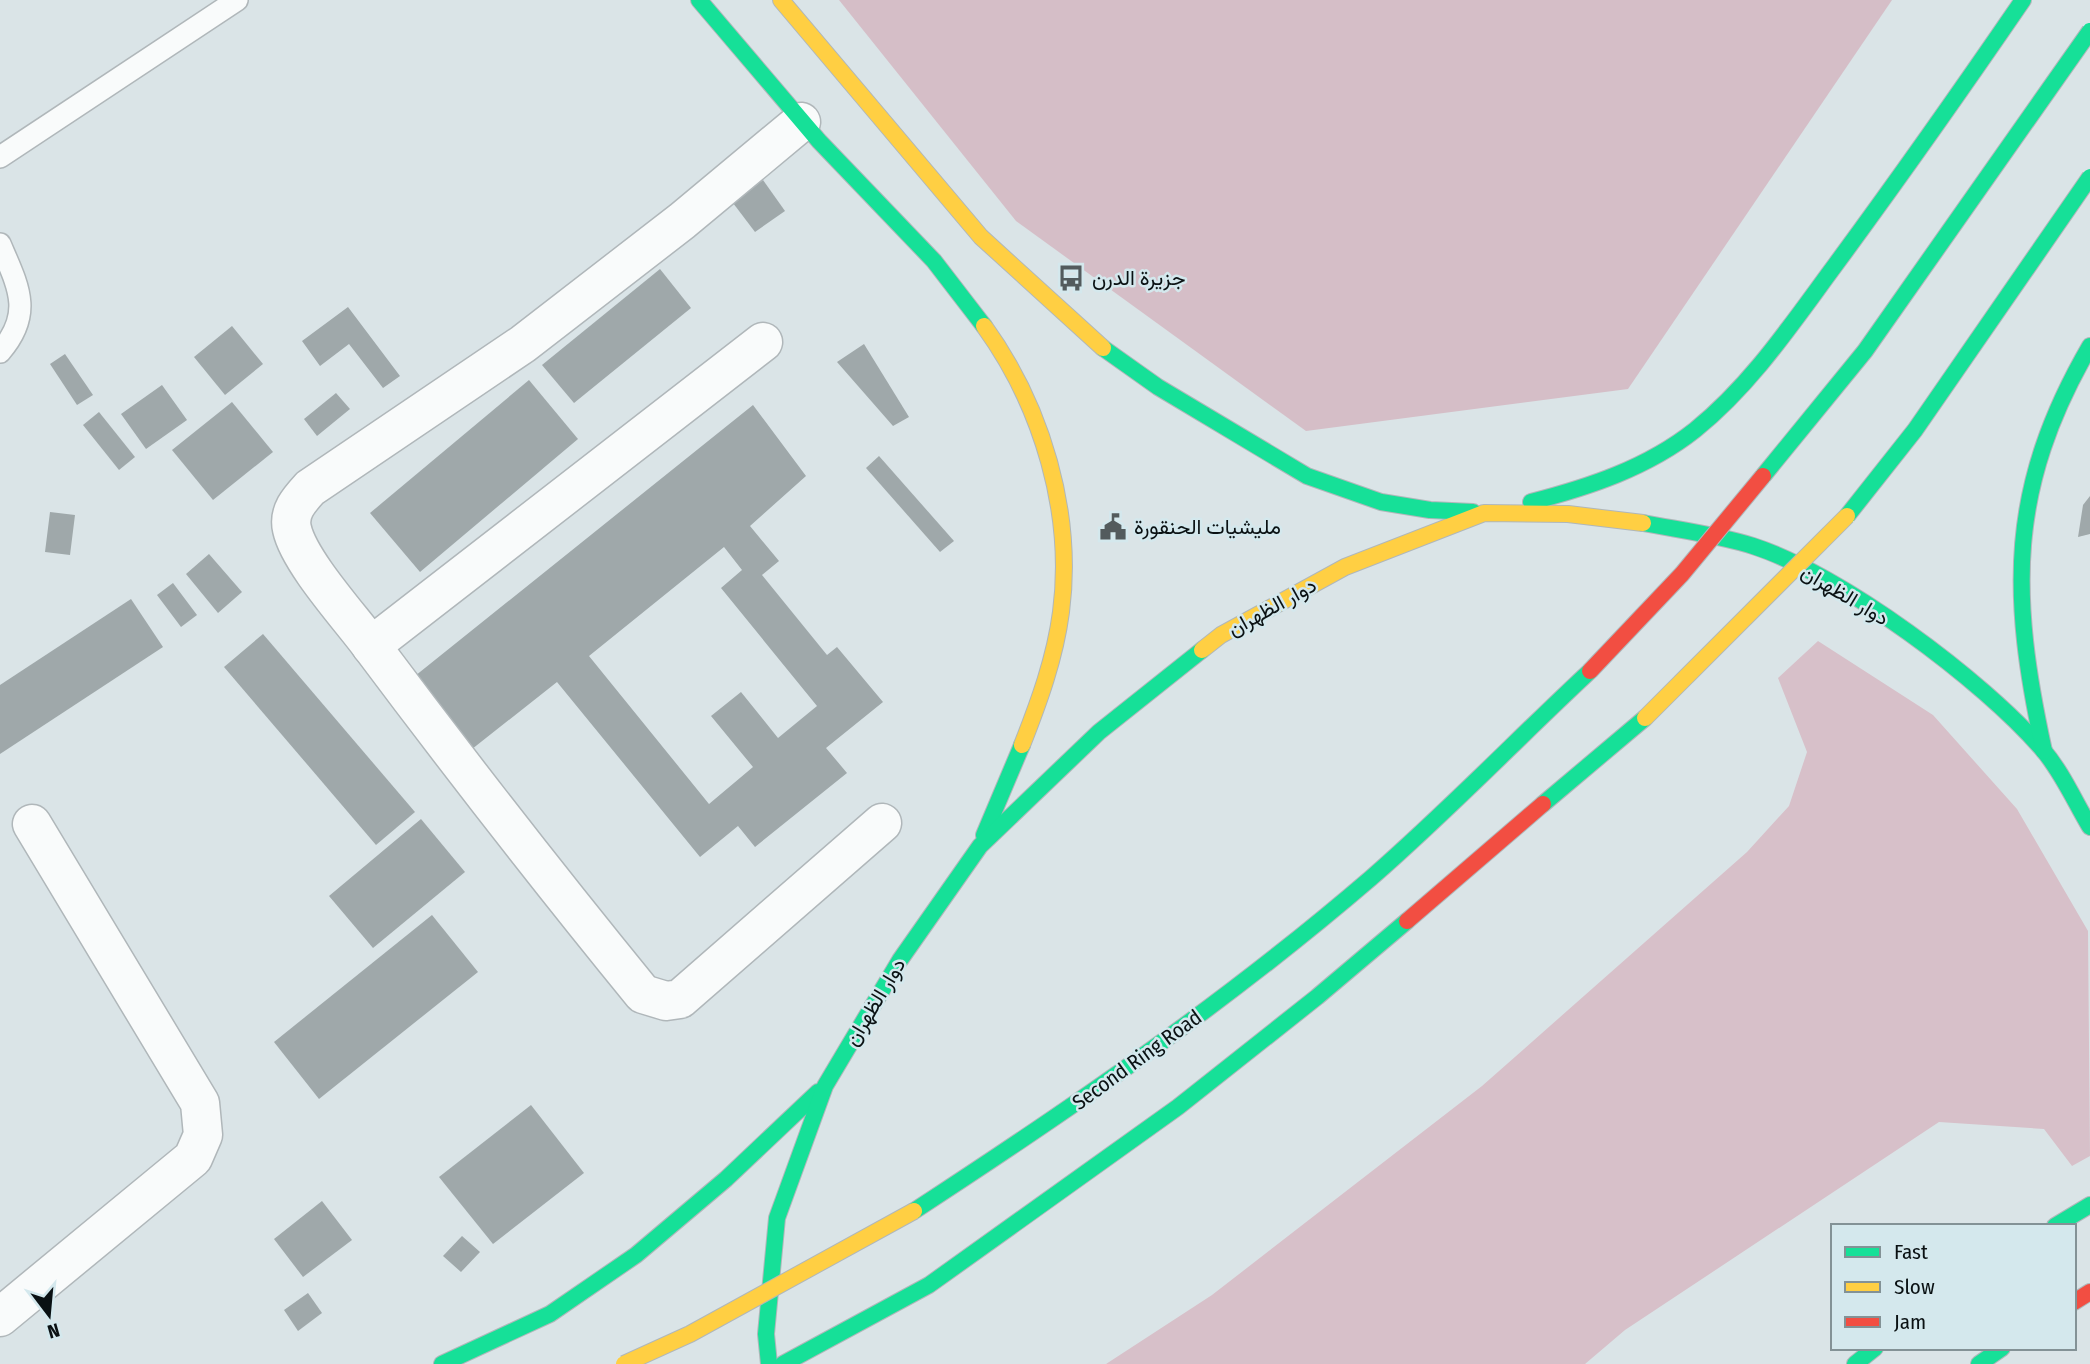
<svg xmlns="http://www.w3.org/2000/svg" width="2090" height="1364" font-family="'Fira Sans Condensed',Vazirmatn,sans-serif">
<rect width="100%" height="100%" fill="#dae4e7"/>
<polygon fill="#d7c0c9" points="1818,641 1933,715 2017,809 2088,931 2090,1156 2072,1166 2044,1129 1939,1122 1625,1330 1585,1364 1106,1364 1212,1295 1482,1086 1747,852 1789,806 1807,752 1778,678"/>
<polygon fill="#d5bec7" points="839,0 1892,0 1628,389 1306,431 1016,221"/>
<g fill="#9fa8aa" fill-rule="evenodd">
<polygon points="763,180 785,211 755,232 733,203"/>
<polygon points="660,269 691,308 574,403 542,365"/>
<polygon points="348,307 400,376 383,388 349,344 320,366 302,341"/>
<polygon points="232,326 263,364 225,395 194,357"/>
<polygon points="864,344 909,417 893,426 837,362"/>
<polygon points="65,354 93,395 77,405 50,364"/>
<polygon points="529,380 578,439 420,572 370,513"/>
<polygon points="162,385 187,420 146,449 121,414"/>
<polygon points="336,393 350,409 317,436 304,419"/>
<polygon points="232,402 273,452 213,500 172,450"/>
<path d="M753 405 806 476 750 526 779 561 762 575 827 655 837 647 883 702 826 748 847 773 755 847 738 826 700 857 557 682 467 753 410 680ZM724 547 742 570 721 588 817 706 778 738 741 692 711 716 753 767 709 804 589 656Z"/>
<polygon points="99,412 135,457 119,470 83,425"/>
<polygon points="879,456 954,541 940,552 866,468"/>
<polygon points="2090,496 2090,534 2078,537 2083,505"/>
<polygon points="50,512 75,515 70,555 45,552"/>
<polygon points="209,554 242,592 218,613 186,574"/>
<polygon points="173,583 197,615 181,627 157,595"/>
<polygon points="131,599 163,647 0,754 0,685"/>
<polygon points="263,634 415,812 376,845 224,667"/>
<polygon points="421,819 465,872 373,948 329,896"/>
<polygon points="432,915 478,972 319,1099 274,1042"/>
<polygon points="531,1105 584,1173 493,1244 439,1177"/>
<polygon points="322,1201 352,1240 303,1277 274,1239"/>
<polygon points="462,1236 480,1252 461,1272 443,1256"/>
<polygon points="308,1293 322,1313 298,1331 284,1310"/>
</g>
<g fill="none" stroke-linecap="round" stroke-linejoin="round">
<g stroke="#b0b7ba" stroke-width="24">
<g id="lane">
<polyline points="0,157 237,0"/>
<path d="M0 244C18 286 34 313 0 352"/>
</g>
</g>
<g stroke="#b0b7ba" stroke-width="41">
<g id="street">
<path d="M801 122 682 221 523 344 310 488C299 500 288 512 292 529 299 561 348 615 369 643 458 762 549 879 643 994L666 1001 680 999 882 823"/>
<polyline points="371,646 763,342"/>
<polyline points="0,1317 193,1158 203,1135 200,1103 32,824"/>
</g>
</g>
<g stroke="#b0b7ba" stroke-width="18">
<g id="fast">
<polyline points="699,0 819,141 934,261 984,326"/>
<polyline points="1103,348 1158,387 1307,476 1381,502 1430,510 1473,512"/>
<path d="M1531 502C1589 487 1647 468 1695 430 1752 384 1793 322 1836 264 1900 177 1962 89 2023 0"/>
<path d="M1643 523C1679 530 1718 535 1753 546 1840 574 1983 680 2043 750 2062 772 2075 802 2090 827"/>
<path d="M2044 751C2010 595 2007 489 2090 346"/>
<polyline points="1543,804 1645,718"/>
<polyline points="984,835 1022,745"/>
<path d="M914 1211C1072 1108 1228 1001 1371 878 1447 812 1517 739 1590 671"/>
<polyline points="2055,1226 2090,1205"/>
<polyline points="442,1364 550,1314 636,1255 726,1179 818,1092"/>
<polyline points="769,1364 766,1334 777,1218 825,1086 900,960 980,846 1099,732 1202,650"/>
<polyline points="783,1364 929,1285 1178,1107 1317,997 1407,921"/>
<polyline points="1855,1364 1875,1348"/>
<polyline points="1979,1364 2002,1348"/>
</g>
</g>
<g stroke="#b0b7ba" stroke-width="18">
<g id="slow">
<polyline points="781,0 981,237 1103,348"/>
<path d="M984 326C1042 406 1074 513 1061 612 1055 658 1039 702 1022 745"/>
<polyline points="1202,650 1221,635 1345,567 1484,513 1568,514 1643,523"/>
</g>
</g>
<g stroke="#b0b7ba" stroke-width="18">
<g id="jam">
<polyline points="1407,921 1543,804"/>
<polyline points="2074,1302 2090,1292"/>
</g>
</g>
<use href="#lane" stroke="#f9fbfb" stroke-width="21"/>
<use href="#street" stroke="#f9fbfb" stroke-width="38"/>
<use href="#fast" stroke="#16e098" stroke-width="16"/>
<use href="#slow" stroke="#ffcf43" stroke-width="16"/>
<use href="#jam" stroke="#f24e42" stroke-width="16"/>
<g stroke="#b0b7ba" stroke-width="18" stroke-linecap="butt">
<g id="fast-bridge">
<polyline points="1763,476 1865,351 2090,31"/>
<polyline points="1847,516 1915,430 2090,177"/>
</g>
</g>
<g stroke="#b0b7ba" stroke-width="18" stroke-linecap="butt">
<g id="slow-bridge">
<polyline points="1645,718 1847,516"/>
<polyline points="624,1364 690,1334 914,1211"/>
</g>
</g>
<g stroke="#b0b7ba" stroke-width="18" stroke-linecap="butt">
<polyline id="jam-bridge" points="1590,671 1682,574 1763,476"/>
</g>
<use href="#fast-bridge" stroke="#16e098" stroke-width="16"/>
<use href="#slow-bridge" stroke="#ffcf43" stroke-width="16"/>
<use href="#jam-bridge" stroke="#f24e42" stroke-width="16"/>
</g>
<defs>
<g id="bus-bare" transform="scale(2.1)"><path d="M-5-6H5V4H4V6H2V4H-2V6H-4V4H-5ZM-3.5-4V0h7V-4ZM-3.5 1.2v1.5H-2V1.2ZM2 1.2v1.5H3.5V1.2Z" fill="#535b5d" stroke="#d4e8ed" stroke-width="2.5" paint-order="stroke"/></g>
<g id="civic-bare" transform="scale(2.1)"><path d="M-.6-6.5H3V-4.5H.6V-3L4-1V1h2V6H-6V1h2V-1L-.6-3ZM-1.2 2.5V6h2.4V2.5Z" fill="#535b5d" stroke="#d4e8ed" stroke-width="2.5" paint-order="stroke"/></g>
</defs>
<g fill-rule="evenodd">
<use href="#bus-bare" x="1071" y="278"/>
<use href="#civic-bare" x="1113" y="527"/>
</g>
<g text-anchor="middle" stroke-width="5" stroke-linejoin="round" paint-order="stroke">
<g font-size="21" fill="#0a1113" stroke="#d4e8ed" text-anchor="start">
<text x="1092" y="285">جزيرة الدرن</text>
<text x="1134" y="534">مليشيات الحنقورة</text>
</g>
<g font-size="21" fill="#0a1113" stroke="#d4e8ed">
<text transform="translate(1845 595) rotate(31)" y="7">دوار الظهران</text>
<text transform="translate(1272 607) rotate(-29)" y="7">دوار الظهران</text>
<text transform="translate(875 1002) rotate(-59)" y="7">دوار الظهران</text>
<text transform="translate(1137 1060) rotate(-36)" y="7">Second Ring Road</text>
</g>
</g>
<rect x="1831" y="1224" width="245" height="126" fill="#d4e8ed" stroke="#839296" stroke-width="2"/>
<rect x="1845" y="1247" width="35" height="10" fill="#16e098" stroke="#839296" stroke-width="2"/>
<text x="1894" y="1259" font-size="21" fill="#0a1113">Fast</text>
<rect x="1845" y="1282" width="35" height="10" fill="#ffcf43" stroke="#839296" stroke-width="2"/>
<text x="1894" y="1294" font-size="21" fill="#0a1113">Slow</text>
<rect x="1845" y="1317" width="35" height="10" fill="#f24e42" stroke="#839296" stroke-width="2"/>
<text x="1894" y="1329" font-size="21" fill="#0a1113">Jam</text>
<g transform="translate(49 1315) rotate(164)" stroke="#d4e8ed" stroke-width="5" paint-order="stroke">
<path d="M0-5L12 26L0 18L-12 26Z" fill="#0a1113"/>
<text y="-10" font-size="19" font-weight="bold" text-anchor="middle" fill="#0a1113">N</text>
</g>
</svg>
